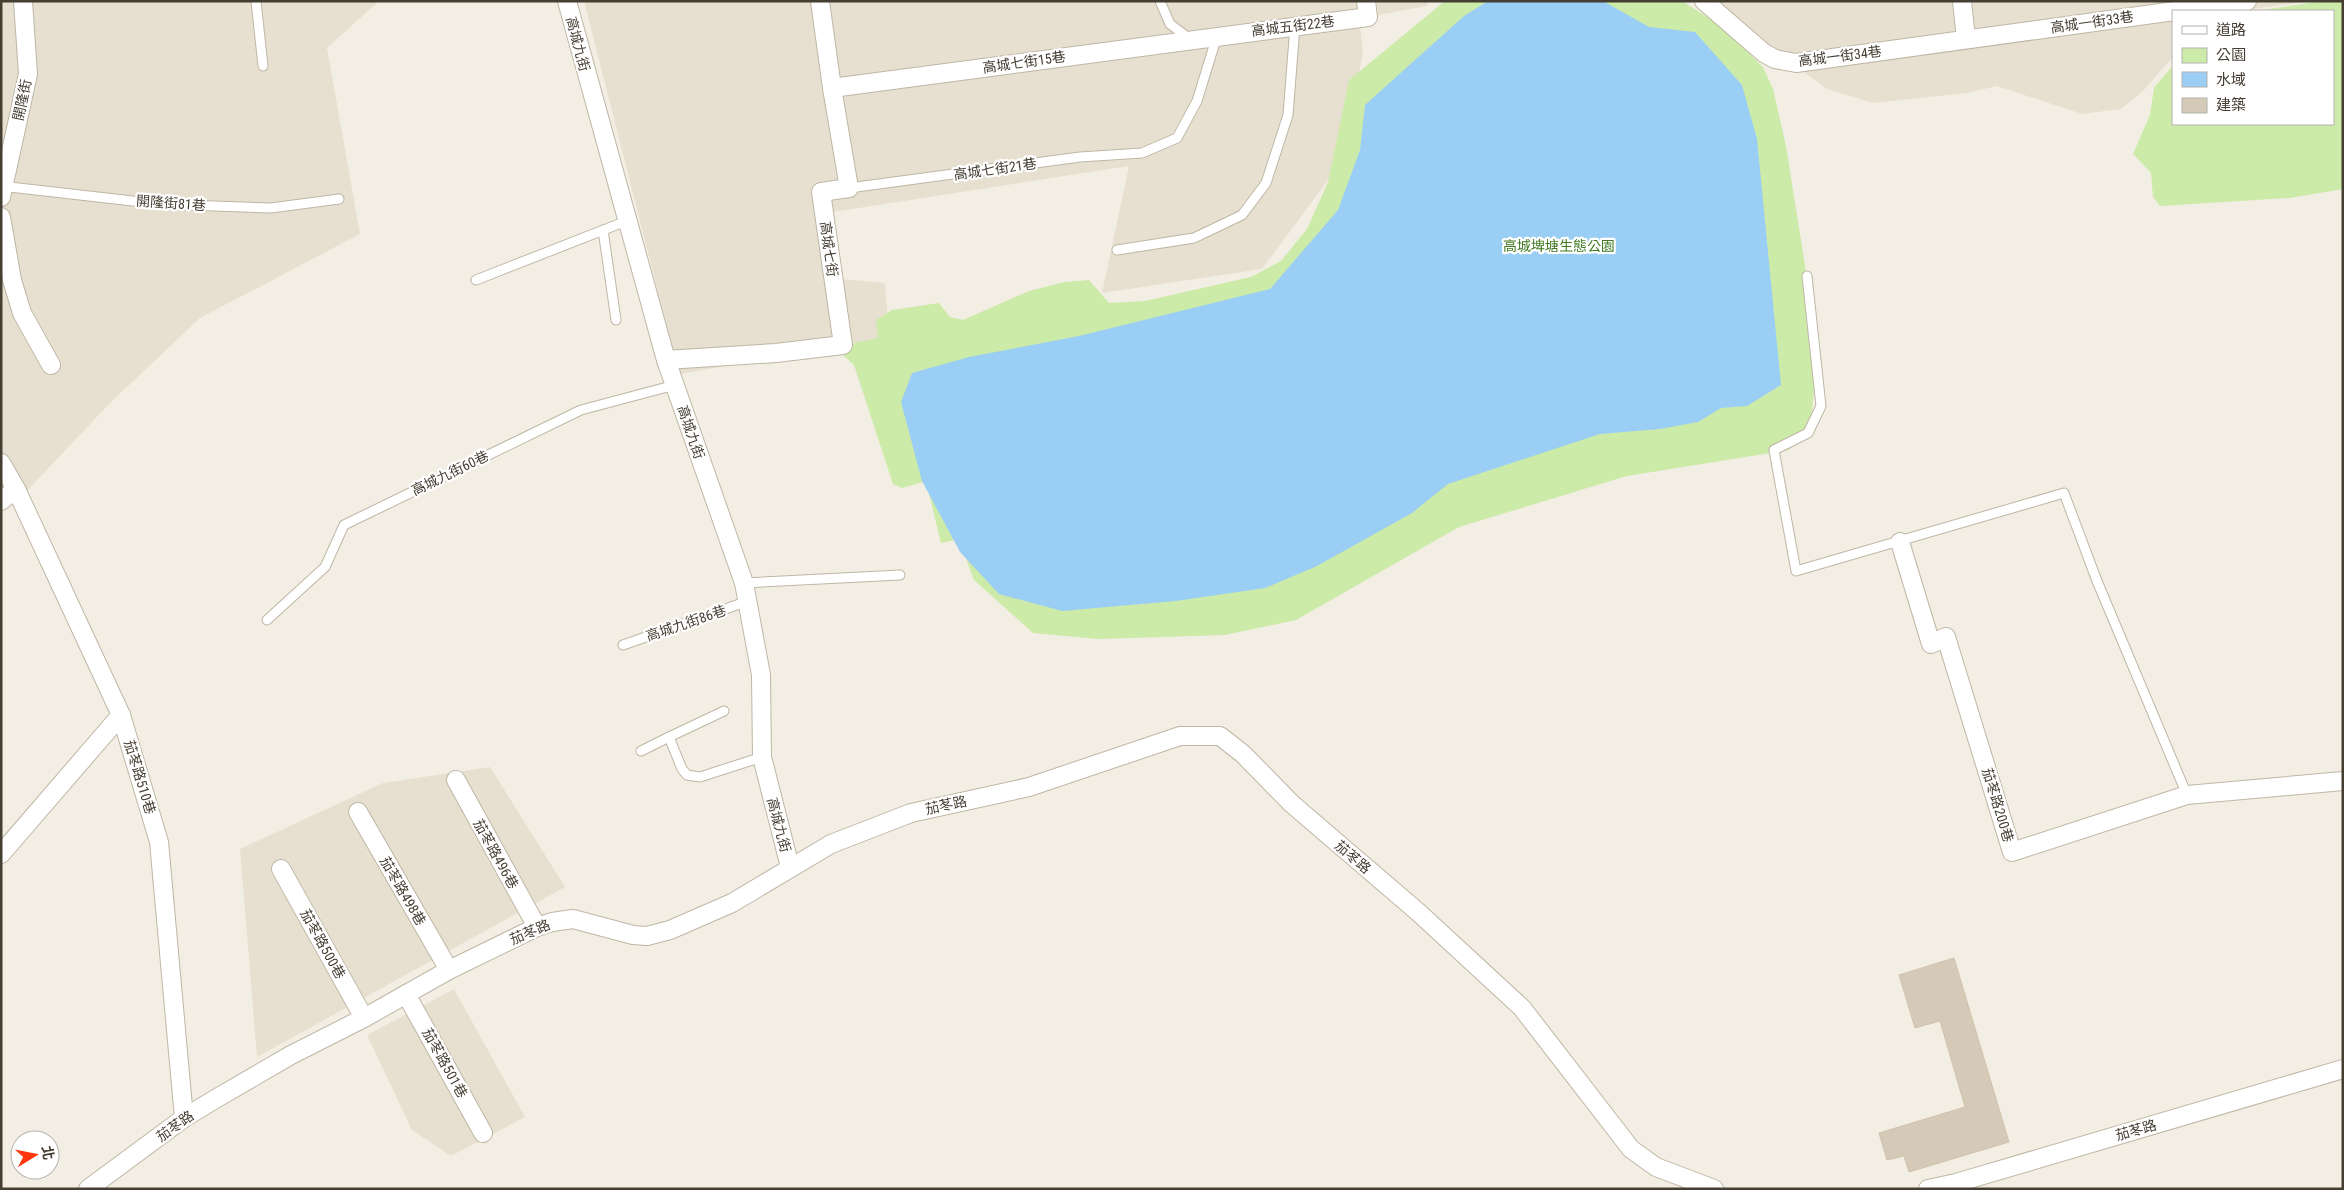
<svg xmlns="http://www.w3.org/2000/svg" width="2344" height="1190" font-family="'Roboto Condensed','Noto Sans TC',sans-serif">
<rect width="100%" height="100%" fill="#f3eee3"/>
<g fill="#e7e0d0">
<polygon points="1,1 379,1 327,48 360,234 200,318 110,403 24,494 1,464"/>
<polygon points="584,1 1357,1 1363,51 1344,159 1262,269 1102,293 1129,166 833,212 842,279 885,283 889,338 679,374"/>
<polygon points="1376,1 1428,1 1427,6 1378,15"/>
<polygon points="1708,1 2313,1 2235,11 2173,11 2173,57 2143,91 2121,109 2082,114 1997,86 1967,93 1873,103 1827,89"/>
<polygon points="490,767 565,887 257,1057 240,849 383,783"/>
<polygon points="454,989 525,1117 451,1156 412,1130 367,1035"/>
</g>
<g fill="#cceaa8">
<polygon points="1445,1 1682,1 1718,24 1763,67 1773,89 1786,146 1806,272 1815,382 1811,420 1789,450 1627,476 1459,527 1296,620 1225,635 1098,639 1033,633 974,580 959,539 941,543 926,481 902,488 893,484 854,365 843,355 854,343 878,338 876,320 892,310 939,303 950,317 963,320 1029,291 1065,282 1089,280 1109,303 1145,301 1251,277 1281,261 1307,229 1328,182 1349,80"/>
<polygon points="2323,1 2343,1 2343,189 2290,198 2160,206 2153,197 2151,173 2133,154 2150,115 2154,88 2173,65 2173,124 2333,124 2333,11 2256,11"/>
</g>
<polygon fill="#9acef5" points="1488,1 1603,1 1649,27 1695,32 1742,85 1757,139 1781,385 1747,406 1721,408 1698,422 1660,429 1600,434 1448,484 1412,513 1317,566 1265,588 1176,601 1062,611 999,594 960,552 922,481 901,402 912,373 969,357 1079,336 1270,289 1338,210 1360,150 1365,105 1464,16"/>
<polygon fill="#d5cab8" stroke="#d0c2aa" points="1954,958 2009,1142 1909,1172 1904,1156 1887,1160 1879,1133 1965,1107 1940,1021 1915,1028 1899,975"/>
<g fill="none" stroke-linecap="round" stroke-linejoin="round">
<g stroke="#bfb6a5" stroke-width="11">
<g id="service">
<polyline points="256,1 263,66"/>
<polyline points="1160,1 1170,24 1190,39"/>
<polyline points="1,186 159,204 271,208 339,199"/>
<polyline points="849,188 1080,157 1142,153 1177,138 1197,101 1217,36"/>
<polyline points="603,230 616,320"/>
<polyline points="1117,250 1194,238 1242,215 1266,183 1288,115 1295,26"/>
<polyline points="1807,276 1821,406 1808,433 1774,450 1796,571 2064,493 2097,581 2187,795"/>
<polyline points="476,280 629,220"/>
<polyline points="744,583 900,575"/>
<polyline points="267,620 325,567 344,525 581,410 675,385"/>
<polyline points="623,645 748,601"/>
<polyline points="724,711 669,737 682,769 687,775 700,777 762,757"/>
<polyline points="641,751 669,737"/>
</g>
</g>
<g stroke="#bfb6a5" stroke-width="20">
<g id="minor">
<polyline points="567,1 666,360 744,583 761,675 762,757 790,867"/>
<polyline points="1704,1 1764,53 1775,59 1796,63 2247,1"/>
<polyline points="1962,1 1966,39"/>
<polyline points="832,88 1368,17 1366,1"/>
<polyline points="1,197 28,74 23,1"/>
<polyline points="1,217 12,280 22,313 51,365"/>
<polyline points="666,360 776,353 843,345 821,192 849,188 832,88 820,1"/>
<polyline points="1,463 16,489 121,715 159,842 184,1118"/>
<polyline points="1,501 16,489"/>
<polyline points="1900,542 1931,644 1946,637 2012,852 2187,795 2343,781"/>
<polyline points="456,780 537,927"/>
<polyline points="358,812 449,970"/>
<polyline points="1,854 121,715"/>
<polyline points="281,869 364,1018"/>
<polyline points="406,994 483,1133"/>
<polyline points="88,1189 184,1118 217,1098 291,1055 364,1018 449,970 537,927 552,922 573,919 633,935 647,936 670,930 732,903 831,844 911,813 1029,787 1180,736 1220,736 1243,754 1292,804 1418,912 1522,1008 1631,1149 1656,1167 1714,1189"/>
<polyline points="1928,1189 1956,1183 2343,1069"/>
</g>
</g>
<use href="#service" stroke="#fff" stroke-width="9"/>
<use href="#minor" stroke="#fff" stroke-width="18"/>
</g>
<g text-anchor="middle" stroke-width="4.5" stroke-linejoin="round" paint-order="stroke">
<g font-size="14" fill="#453e33" stroke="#fff">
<text transform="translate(2092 22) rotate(-8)" y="5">高城一街33巷</text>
<text transform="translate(1293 26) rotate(-7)" y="5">高城五街22巷</text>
<text transform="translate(578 44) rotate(75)" y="5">高城九街</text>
<text transform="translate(1840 56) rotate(-7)" y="5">高城一街34巷</text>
<text transform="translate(1024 62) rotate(-8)" y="5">高城七街15巷</text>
<text transform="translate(22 100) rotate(-78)" y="5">開隆街</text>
<text transform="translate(995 169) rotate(-8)" y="5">高城七街21巷</text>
<text transform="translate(171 203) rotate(4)" y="5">開隆街81巷</text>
<text transform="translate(829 249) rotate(82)" y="5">高城七街</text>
<text transform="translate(691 432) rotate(71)" y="5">高城九街</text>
<text transform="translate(450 473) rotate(-26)" y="5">高城九街60巷</text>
<text transform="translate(686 623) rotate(-19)" y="5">高城九街86巷</text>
<text transform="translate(140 777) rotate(73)" y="5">茄苳路510巷</text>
<text transform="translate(946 805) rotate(-12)" y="5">茄苳路</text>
<text transform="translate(1998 805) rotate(73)" y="5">茄苳路200巷</text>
<text transform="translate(779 825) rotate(75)" y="5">高城九街</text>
<text transform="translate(496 854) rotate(61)" y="5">茄苳路496巷</text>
<text transform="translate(1353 857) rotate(41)" y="5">茄苳路</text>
<text transform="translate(403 891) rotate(60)" y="5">茄苳路498巷</text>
<text transform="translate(530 932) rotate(-23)" y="5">茄苳路</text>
<text transform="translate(323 944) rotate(61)" y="5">茄苳路500巷</text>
<text transform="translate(445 1063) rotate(61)" y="5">茄苳路501巷</text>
<text transform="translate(175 1126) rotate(-35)" y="5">茄苳路</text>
<text transform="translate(2136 1130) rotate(-16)" y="5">茄苳路</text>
</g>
<g font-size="14" fill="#427a23" stroke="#fff">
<text x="1559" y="251">高城埤塘生態公園</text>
</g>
</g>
<rect width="2344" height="1190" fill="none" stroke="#453e33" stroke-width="5"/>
<rect x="2172" y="10" width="162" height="115" fill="#ffffff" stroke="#b5b2ad"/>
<rect x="2182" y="26" width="25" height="8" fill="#ffffff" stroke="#b5b2ad"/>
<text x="2216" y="35" font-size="15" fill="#453e33">道路</text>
<rect x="2182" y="48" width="25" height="15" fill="#cceaa8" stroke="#b5b2ad"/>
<text x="2216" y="60" font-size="15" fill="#453e33">公園</text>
<rect x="2182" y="72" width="25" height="15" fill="#9acef5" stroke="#b5b2ad"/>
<text x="2216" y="85" font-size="15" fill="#453e33">水域</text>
<rect x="2182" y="98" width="25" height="15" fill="#d5cab8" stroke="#b5b2ad"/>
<text x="2216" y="110" font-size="15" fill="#453e33">建築</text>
<g transform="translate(35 1155) rotate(80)"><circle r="24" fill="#ffffff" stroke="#b5b2ad"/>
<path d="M0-4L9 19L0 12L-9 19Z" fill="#ff360e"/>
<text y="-8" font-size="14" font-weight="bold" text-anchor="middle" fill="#453e33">北</text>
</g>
</svg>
